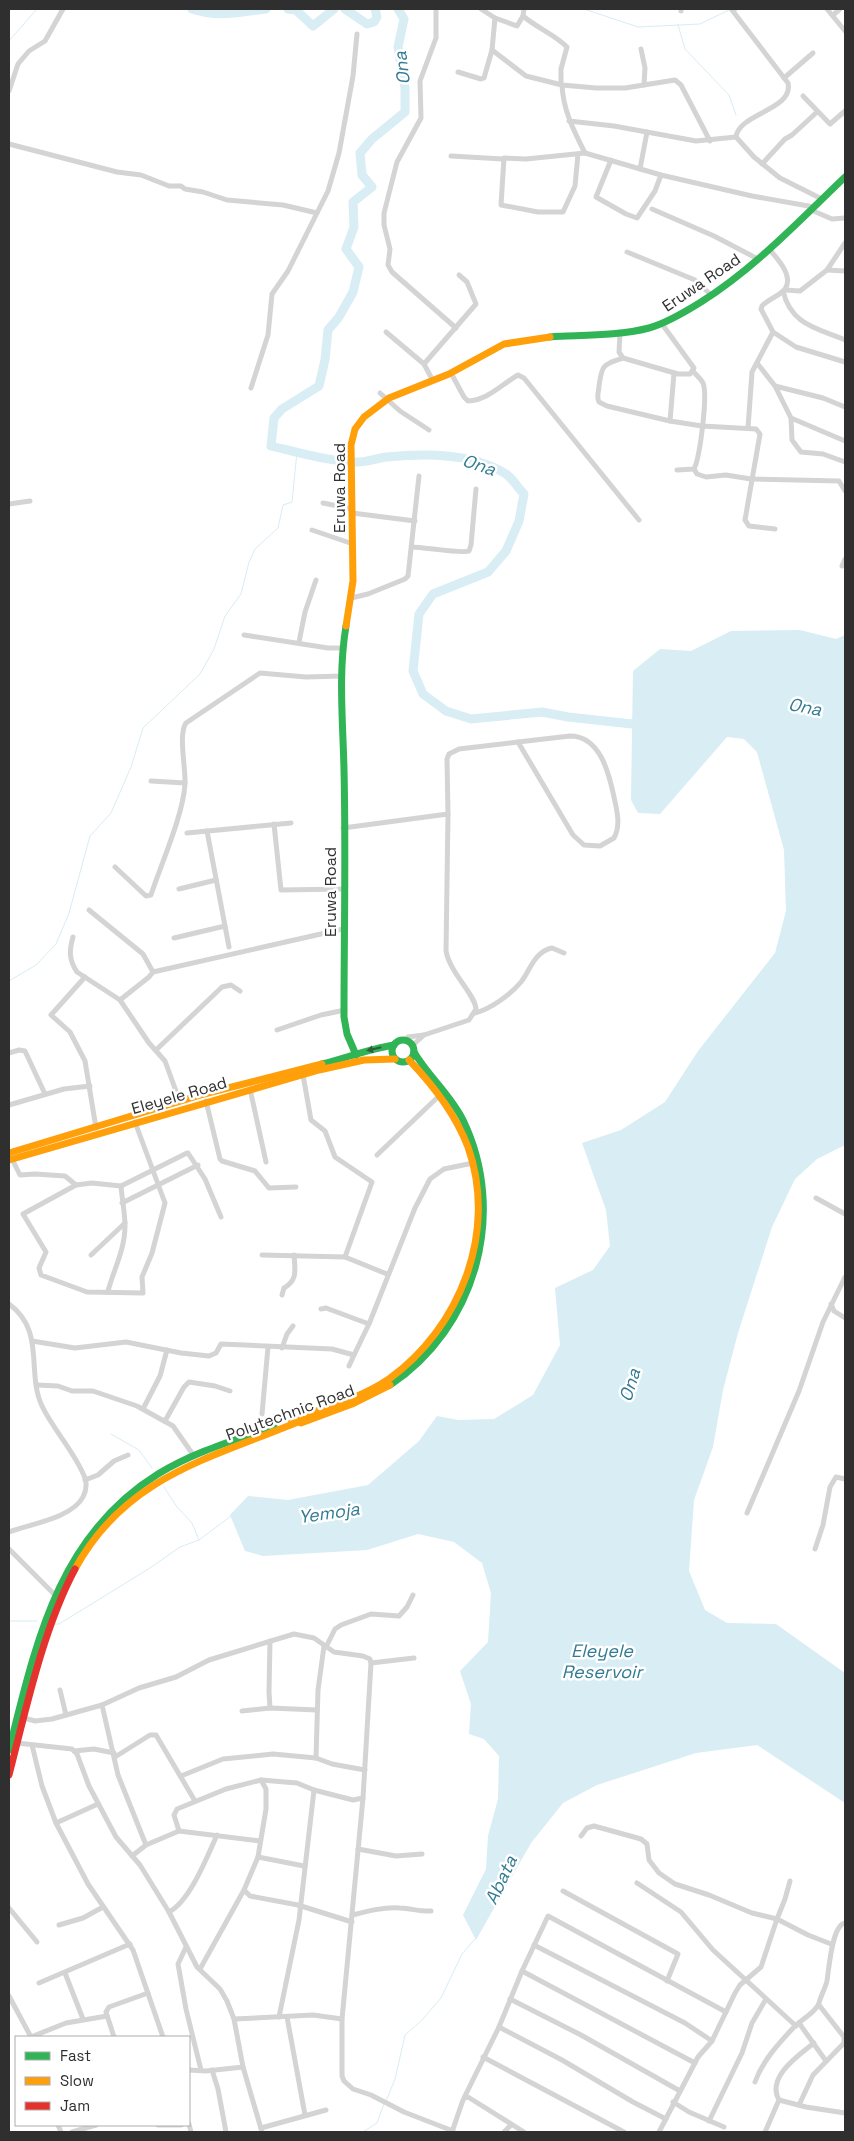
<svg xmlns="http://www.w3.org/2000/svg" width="854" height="2141" font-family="'Space Grotesk',sans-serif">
<rect width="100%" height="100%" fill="#fff"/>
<polygon fill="#d8edf4" points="800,630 836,639 845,635 845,1145 817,1159 795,1179 772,1227 738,1333 723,1390 713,1447 694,1500 689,1571 705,1610 727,1623 776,1624 845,1673 845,1803 757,1745 696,1753 597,1785 563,1803 531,1843 476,1940 463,1915 486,1869 488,1836 498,1799 499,1756 484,1739 469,1734 471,1704 460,1671 488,1642 491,1593 482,1563 454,1542 418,1534 367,1550 263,1556 245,1551 230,1515 248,1496 288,1500 368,1485 419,1441 437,1416 458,1420 494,1419 533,1395 560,1345 555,1288 593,1270 610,1246 606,1210 582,1143 621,1130 665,1102 698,1051 775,953 786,911 784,850 757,752 744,739 727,737 660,814 638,813 631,800 633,671 660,649 691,651 731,631"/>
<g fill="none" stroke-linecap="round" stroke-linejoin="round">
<g stroke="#d8edf4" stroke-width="1">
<polyline points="584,9 638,27 700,24 729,10"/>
<polyline points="678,25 685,49 729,95 736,115"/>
<polyline points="9,41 37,9"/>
<polyline points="9,981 36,965 56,944 69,913 90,836 111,813 131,767 143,728 200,674 214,649 225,616 241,594 249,562 255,549 278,528 283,505 292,502 297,452"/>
<polyline points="111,1434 139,1450 152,1468"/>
<polyline points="164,1487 177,1507 192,1523 199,1540"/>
<polyline points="9,1621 37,1621"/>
<polyline points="55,1624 59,1624 150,1568 180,1547 199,1540 231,1516"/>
<polyline points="386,2101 395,2079 405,2035 421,2021 441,1998 462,1954 476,1938"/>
<polyline points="363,2132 377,2123 384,2104"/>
</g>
<g stroke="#d8edf4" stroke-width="9">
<path d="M192 9C219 18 238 12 266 9"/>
<polyline points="288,9 296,10 313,26 334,9"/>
<polyline points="345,9 367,24 374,22 377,17 375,9"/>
<path d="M398 9 404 19 398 47 405 88V112L372 139 360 153 362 175 372 187 353 202 354 227 346 249 359 267 353 292 339 317 328 330 325 360 319 386 282 409 274 418 271 446C300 453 327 461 357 462 368 462 377 458 387 457 425 453 473 453 506 474 513 479 518 488 524 494L519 521 506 551 488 572 433 594 419 614 413 671 423 694 446 711 471 719 542 712 568 717 632 724 642 719"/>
</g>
<g stroke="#d4d4d4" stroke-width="5">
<polyline points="436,9 436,38 420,81 421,118 397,162 384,213 384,225 390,249 388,265 392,272 456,328"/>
<polyline points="481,9 495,18 517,26 523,16 524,9"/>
<path d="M735 9 732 10 788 83C794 110 739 113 736 137"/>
<polyline points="827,9 845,31"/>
<polyline points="681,11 681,9"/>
<polyline points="833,15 840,9"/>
<path d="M523 16C537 28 554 34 567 47L561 69V84"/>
<polyline points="641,49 645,68 644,85"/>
<polyline points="492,50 526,76 562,85 596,88 625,88 675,80 681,85 710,141"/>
<polyline points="458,72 481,79 484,78 492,50 495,18"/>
<polyline points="784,78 813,53"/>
<path d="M562 85C563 110 574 131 585 153"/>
<polyline points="9,91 18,64 29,51 45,41 63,9"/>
<polyline points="803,96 830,124 845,111"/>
<polyline points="569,121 614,126 696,141 736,137 754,157 780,178 822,199"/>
<polyline points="9,144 117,172 141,175 169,186 181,186 185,189 203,192 227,200 283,205 317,213 288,271 272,294 268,335 251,388"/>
<polyline points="578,154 575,186 563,212 538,212 501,205 504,158 526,159 585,153 661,175 752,196 814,207"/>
<polyline points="451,156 503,159"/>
<polyline points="611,160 596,197 626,214 637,218 655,191 661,175"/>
<polyline points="762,164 785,139 792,135 817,112"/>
<polyline points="640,169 647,132"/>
<polyline points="652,209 714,236 758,259"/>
<polyline points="811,210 832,219 845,218"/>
<polyline points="317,213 328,191 339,153 353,76 357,34"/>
<polyline points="627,252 695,280 711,295"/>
<polyline points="827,270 845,271"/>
<polyline points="785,290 800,291 827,270 845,243"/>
<path d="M783 291C791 325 817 328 845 340"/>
<polyline points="386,332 424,364 433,381"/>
<polyline points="620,332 619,352 623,358 678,374 690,374 694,368 662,324"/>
<polyline points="773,332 796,347 845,362"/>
<path d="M623 358C603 365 602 364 599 386 599 392 596 396 599 402L607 406 670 421 702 426 756 429 760 434 745 520 749 526 775 529"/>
<polyline points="757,363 775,386 823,398 845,407"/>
<polyline points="424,364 476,304 467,282 459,275"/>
<path d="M451 373 464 397 468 401C488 400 502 384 518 375L524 378 639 520"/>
<polyline points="775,386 791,418 845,441"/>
<polyline points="380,393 400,411 429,430"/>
<polyline points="791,418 792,440 801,452 823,454 845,462"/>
<polyline points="670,421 674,373"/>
<path d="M748 428 752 372 773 332 761 309 762 306C768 299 780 296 785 289 794 276 777 258 769 249"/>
<polyline points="694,469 697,474 706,477 726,475 751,479 839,481 845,491"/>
<path d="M677 470 694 469C700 457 708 395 703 383 701 379 696 375 693 371"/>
<polyline points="323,503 352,509"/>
<polyline points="9,504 30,501"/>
<polyline points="352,513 415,521"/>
<polyline points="312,530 353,544"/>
<path d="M412 547C423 547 463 554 469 551L471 545 476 489"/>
<polyline points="842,566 845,559"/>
<polyline points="351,598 368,594 405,579 408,576 419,476"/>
<polyline points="244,635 328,648 342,648"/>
<polyline points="299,642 305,612 316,580"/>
<path d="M570 736C600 736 609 773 614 797 617 811 621 825 614 838L600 846 584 845 573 835 518 742Z"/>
<polyline points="151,781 185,783"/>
<polyline points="274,824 281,890 343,889"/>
<polyline points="343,828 448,814"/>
<polyline points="207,831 229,947"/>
<polyline points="187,833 291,823"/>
<path d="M115 867 146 896 151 895C161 864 183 816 185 784 186 769 178 734 186 723L260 673 306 677 342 676"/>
<polyline points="179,889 216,880"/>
<polyline points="89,910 143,954 153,972"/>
<path d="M73 937C69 951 69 960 77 972L120 1000 149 1043 165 1061 180 1102"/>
<polyline points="174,938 225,926"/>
<polyline points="85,977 51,1015 70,1032 85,1061 96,1128"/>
<polyline points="120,1000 149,977 153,972 343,929"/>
<path d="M475 1013C491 1009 511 994 521 982 531 969 534 952 552 948L564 953"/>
<polyline points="277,1030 321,1015 345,1010"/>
<path d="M407 1041 408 1037 424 1035 469 1020 476 1009C475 994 450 973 446 951L448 814 447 759 449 754 459 749 518 742"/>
<polyline points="156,1050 222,987 231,985 240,991"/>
<polyline points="414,1050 413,1045 424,1035"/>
<polyline points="9,1053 19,1050 25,1051 45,1094"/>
<polyline points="303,1075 311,1120 325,1131 335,1157 372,1182 345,1257"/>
<polyline points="250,1089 266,1162"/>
<polyline points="206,1101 220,1159 222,1161 255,1171 269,1188 296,1187"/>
<polyline points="9,1105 64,1089 90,1086"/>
<polyline points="135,1122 165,1203 152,1253 142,1277 143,1293 87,1292 41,1275 39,1268 46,1252 23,1214 76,1185 92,1183 121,1186 187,1153 188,1153 205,1179 221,1217"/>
<polyline points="377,1155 440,1095"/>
<polyline points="12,1159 20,1175 35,1174 65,1176 76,1185"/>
<polyline points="816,1198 845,1214"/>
<polyline points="122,1203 198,1165"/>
<polyline points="91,1255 125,1223"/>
<polyline points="262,1255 345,1257 387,1274"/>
<path d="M108 1291C114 1269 125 1249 125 1226 125 1213 122 1199 121 1186"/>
<path d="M282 1295 284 1288C298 1280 295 1270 294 1255"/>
<path d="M9 1304C46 1331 26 1372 42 1406 54 1431 75 1452 85 1478 87 1484 86 1491 83 1497 72 1518 30 1524 9 1532"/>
<polyline points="831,1304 834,1311 845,1318"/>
<polyline points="321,1309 326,1308 369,1324"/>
<polyline points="32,1341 75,1348 126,1342 181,1353 209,1356 216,1353 221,1344 332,1349 354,1355 369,1324 415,1208 430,1179 444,1169 473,1163"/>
<polyline points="282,1348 287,1334 293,1326"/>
<polyline points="349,1366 354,1355"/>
<polyline points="37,1385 58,1386 72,1391 93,1391 137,1406 173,1426 194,1456"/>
<polyline points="143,1409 160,1376 167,1350"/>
<polyline points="262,1414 268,1347"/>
<polyline points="165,1421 184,1387 189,1382 215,1386 230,1391"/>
<polyline points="85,1480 98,1475 114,1461 128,1455"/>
<polyline points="747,1513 799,1391 823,1322 845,1277"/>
<polyline points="9,1549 56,1596"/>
<polyline points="815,1549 823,1525 830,1487 836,1477 845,1479"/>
<polyline points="270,1641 269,1692 270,1708"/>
<polyline points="326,1647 335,1629 341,1625 371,1614 399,1616 407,1607 413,1595"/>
<polyline points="371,1663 414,1658"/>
<polyline points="60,1690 66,1715"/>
<polyline points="102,1705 118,1775 146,1845"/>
<polyline points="242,1711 270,1708 317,1710"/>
<polyline points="24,1718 35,1721 52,1719 102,1705 139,1688 176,1677 209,1660 294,1634 314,1638 334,1652 363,1656 370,1659 371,1663 363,1798 342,2019 342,2076 344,2081 353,2089 371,2095 404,2112 453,2131"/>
<polyline points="17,1743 72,1749 77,1754 89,1786 116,1837 140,1865 169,1912 197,1967 220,1989 227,2001 234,2019 243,2067 262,2132"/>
<polyline points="32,1745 42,1786 56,1823 88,1884 133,1950 163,2037"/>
<polyline points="74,1751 94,1749 114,1753"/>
<polyline points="115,1757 150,1735 156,1735 195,1801"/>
<polyline points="316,1758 318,1690 324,1646"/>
<polyline points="181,1776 223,1759 273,1754 316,1758 332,1764 365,1770"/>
<polyline points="56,1823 98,1804"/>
<polyline points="179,1831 174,1815 177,1809 226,1789 261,1780 297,1783 314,1790 353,1800 363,1798"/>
<polyline points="581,1836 587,1828 594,1826 641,1839 647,1844 649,1860 659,1873 675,1884 709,1895 752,1913 777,1919 808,1935 831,1944"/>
<polyline points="358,1849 396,1856 422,1854"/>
<polyline points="132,1856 146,1845 179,1831 260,1841"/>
<polyline points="258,1857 304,1866"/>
<polyline points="637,1883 681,1912 713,1950 796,2026"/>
<polyline points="244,1890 250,1896 298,1905 352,1922"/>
<polyline points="563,1891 678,1954 667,1981"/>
<polyline points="9,1908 37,1942"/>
<path d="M169 1912C190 1901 207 1857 217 1835"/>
<path d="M353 1915C368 1911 383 1907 400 1908 411 1908 420 1912 431 1911"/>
<polyline points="59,1925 83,1918 103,1907"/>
<polyline points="534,1945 685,2023 712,2041"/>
<polyline points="186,1947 178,1964 186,2009 201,2070"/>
<polyline points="200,1969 244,1890 258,1857 266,1809 266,1789 261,1780"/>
<polyline points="522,1971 695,2063"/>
<polyline points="65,1973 83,2019"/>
<polyline points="39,1983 130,1944"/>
<polyline points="9,1996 31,2037"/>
<polyline points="510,1999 581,2035 680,2091"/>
<polyline points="279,2017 299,1920 314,1790"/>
<polyline points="287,2017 305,2115"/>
<polyline points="234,2019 313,2015 342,2019"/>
<polyline points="799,2023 826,2061"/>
<polyline points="499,2027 562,2060 633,2102 666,2119"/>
<polyline points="31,2037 66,2023 107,2016"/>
<polyline points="114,2037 106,2012 109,2007 148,1993"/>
<polyline points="483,2057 624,2132"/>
<polyline points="189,2070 206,2071 243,2067"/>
<polyline points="212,2070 218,2089 226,2132"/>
<path d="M755 2082C763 2060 779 2043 795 2026 801 2020 817 2011 819 2003 821 1995 825 1989 827 1981 829 1968 832 1925 845 1923"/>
<polyline points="465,2098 468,2097 524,2132"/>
<path d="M779 2100C766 2077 799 2055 814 2043"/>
<polyline points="779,2100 806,2107 845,2113"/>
<polyline points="673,2102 689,2112 724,2127"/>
<polyline points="799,2105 813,2075 844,2043 844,2037 819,2005"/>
<polyline points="709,2121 742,2053 752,2023 766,1999"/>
<polyline points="189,2124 191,2132"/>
<polyline points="58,2125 61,2132"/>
<polyline points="158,2125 181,2125"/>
<polyline points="261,2128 326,2110"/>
<polyline points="72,2132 96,2125"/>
<polyline points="452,2132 463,2100 499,2027 522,1971 548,1916 726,2012"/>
<polyline points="504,2132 511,2125"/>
<polyline points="659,2132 698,2057 712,2041 735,1993 740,1985 761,1967 777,1919 785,1899 790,1881"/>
<polyline points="765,2132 779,2100"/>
</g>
<g stroke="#30b455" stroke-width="7">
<path d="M550 337C583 335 618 336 649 328 667 323 685 312 701 302 755 268 799 221 845 177"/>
<path d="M346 626C338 674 343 722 344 770 346 852 344 935 344 1017L347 1034 356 1055"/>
<circle cx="403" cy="1051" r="11"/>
<path d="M322 1064C346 1058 369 1049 394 1045"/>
<path d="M390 1385C476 1328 508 1213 463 1120 450 1094 428 1076 414 1052"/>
<path d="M9 1750C36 1643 58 1536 158 1474 194 1452 235 1440 274 1426"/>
</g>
<g stroke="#ff9f0a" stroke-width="7">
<polyline points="346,626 353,581 351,445 355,429 364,417 389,398 449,374 504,344 550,337"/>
<polyline points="9,1153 204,1094 322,1064"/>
<polyline points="9,1160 319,1070 364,1060 395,1059"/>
<path d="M291 1420C323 1408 360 1399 389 1379 460 1328 498 1232 468 1147 455 1113 434 1086 409 1060"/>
<path d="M75 1569C125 1477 208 1459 298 1422L301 1423 352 1404 390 1385"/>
</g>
<path stroke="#e5322d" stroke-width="7" d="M9 1775C26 1709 43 1629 75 1569"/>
</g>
<defs><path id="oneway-solid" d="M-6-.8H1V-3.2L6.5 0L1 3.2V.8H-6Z" transform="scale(1.25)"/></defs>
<use fill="#2f5e3c" href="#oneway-solid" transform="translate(374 1049) rotate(167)"/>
<g text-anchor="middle" stroke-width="5" stroke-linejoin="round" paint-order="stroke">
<g font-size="16" fill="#2f2f2f" stroke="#fff">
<text transform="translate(701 282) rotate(-34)" y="6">Eruwa Road</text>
<text transform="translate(339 488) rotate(-90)" y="6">Eruwa Road</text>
<text transform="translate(330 892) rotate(-90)" y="6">Eruwa Road</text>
<text transform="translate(179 1095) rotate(-16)" y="6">Eleyele Road</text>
<text transform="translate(290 1412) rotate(-20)" y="6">Polytechnic Road</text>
</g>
<g font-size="18" font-style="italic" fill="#337b93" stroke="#fff">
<text transform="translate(402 68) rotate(-97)" y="6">Ona</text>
<text transform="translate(479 465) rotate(18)" y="6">Ona</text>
<text transform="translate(805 707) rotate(11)" y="6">Ona</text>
<text transform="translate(630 1385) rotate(-73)" y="6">Ona</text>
<text transform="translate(329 1513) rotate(-8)" y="6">Yemoja</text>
<text x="602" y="1657">Eleyele<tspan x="602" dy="21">Reservoir</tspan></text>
<text transform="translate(501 1880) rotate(-65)" y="6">Abata</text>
</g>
</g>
<rect width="854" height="2141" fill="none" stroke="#2f2f2f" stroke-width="20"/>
<rect x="15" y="2036" width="175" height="90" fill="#ffffff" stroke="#acacac"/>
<rect x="25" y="2052" width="25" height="8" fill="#30b455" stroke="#acacac"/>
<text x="60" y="2061" font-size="15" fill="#2f2f2f">Fast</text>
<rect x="25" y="2077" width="25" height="8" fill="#ff9f0a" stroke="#acacac"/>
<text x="60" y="2086" font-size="15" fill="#2f2f2f">Slow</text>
<rect x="25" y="2102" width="25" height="8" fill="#e5322d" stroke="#acacac"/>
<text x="60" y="2111" font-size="15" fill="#2f2f2f">Jam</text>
</svg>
